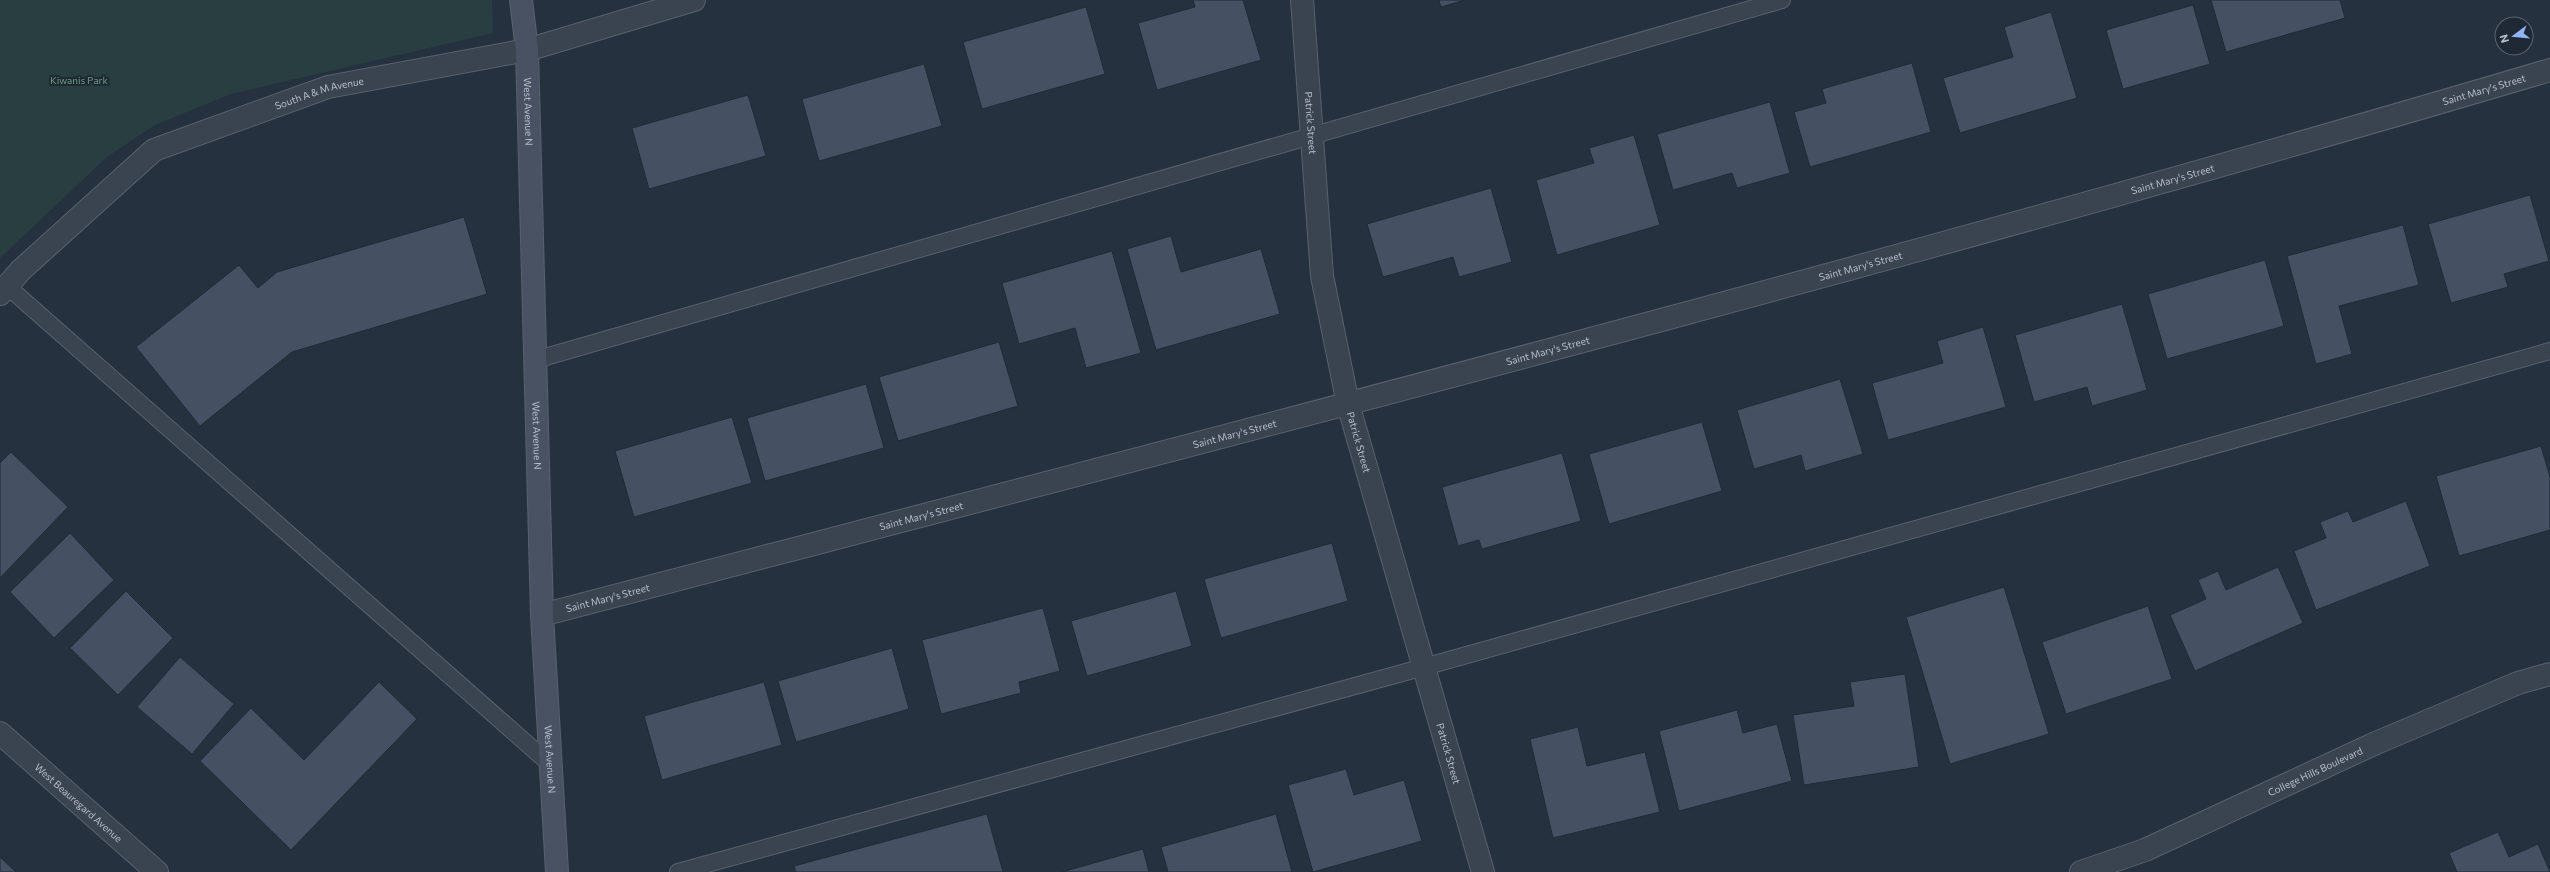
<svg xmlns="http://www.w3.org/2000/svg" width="2550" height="872" font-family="Commissioner,sans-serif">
<rect width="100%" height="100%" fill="#263140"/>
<polygon fill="#283e41" points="0,0 492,0 493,33 231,94 155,125 107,157 0,258"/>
<g fill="#455162" stroke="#212a37">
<polygon points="1193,0 1243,0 1261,60 1157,90 1138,23 1195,7"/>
<polygon points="1439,0 1465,0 1441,7"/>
<polygon points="2211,0 2340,0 2345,18 2226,52"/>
<polygon points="2193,5 2210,64 2123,89 2106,30"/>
<polygon points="1086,7 1105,74 982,109 963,42"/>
<polygon points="2051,12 2077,98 1960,133 1943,78 2013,57 2004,27"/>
<polygon points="1912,63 1931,132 1810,167 1794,112 1826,103 1822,89"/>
<polygon points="924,64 942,126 819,161 802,99"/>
<polygon points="748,95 766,156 649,189 632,128"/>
<polygon points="1770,102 1790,173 1737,188 1732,173 1673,190 1657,134"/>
<polygon points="1634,135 1660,225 1557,255 1536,180 1594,163 1589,148"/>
<polygon points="1491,188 1512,262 1459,277 1453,257 1383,277 1367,224"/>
<polygon points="2530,195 2549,261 2504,274 2508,287 2451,303 2428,224"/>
<polygon points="464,217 487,294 292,352 200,426 136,347 239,265 258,288 277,272"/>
<polygon points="2403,225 2419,285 2339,306 2352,354 2316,364 2287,256"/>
<polygon points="1171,236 1181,272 1261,249 1280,314 1156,350 1127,249"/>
<polygon points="1112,251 1141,353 1086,368 1075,328 1019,344 1002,283"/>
<polygon points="2265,260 2284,326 2167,359 2148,294"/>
<polygon points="2122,304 2147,390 2092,406 2087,387 2034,402 2015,335"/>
<polygon points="1983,327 2006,407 1888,440 1872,383 1943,363 1937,341"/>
<polygon points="999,342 1018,406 898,441 879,377"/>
<polygon points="1840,379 1863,454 1805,471 1801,455 1754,469 1737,410"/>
<polygon points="866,384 884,448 765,481 747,418"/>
<polygon points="732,417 752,483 634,517 615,451"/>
<polygon points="1702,422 1722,491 1609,524 1589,454"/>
<polygon points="2541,446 2550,477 2550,530 2459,556 2436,476"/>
<polygon points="11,452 68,507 0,578 0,463"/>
<polygon points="1562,453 1581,521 1482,549 1479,540 1458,546 1442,487"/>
<polygon points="2406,501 2430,566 2316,610 2294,551 2326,538 2320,522 2348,511 2353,522"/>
<polygon points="70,533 114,580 54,638 10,592"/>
<polygon points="1332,543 1348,601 1221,638 1204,579"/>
<polygon points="2278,567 2303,623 2195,671 2170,615 2206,599 2198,580 2218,571 2226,590"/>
<polygon points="2004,587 2049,734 1950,764 1906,617"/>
<polygon points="126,591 173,638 118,695 70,648"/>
<polygon points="1176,591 1192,646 1087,676 1071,621"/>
<polygon points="2148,606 2172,679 2066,714 2042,642"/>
<polygon points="1043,608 1060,671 1019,682 1021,693 941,714 922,640"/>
<polygon points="892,648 909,709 796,742 778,681"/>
<polygon points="180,657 234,704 192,754 137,707"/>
<polygon points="1905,674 1919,767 1804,785 1793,715 1854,706 1850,682"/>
<polygon points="379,682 417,719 291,850 200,761 251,708 304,760"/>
<polygon points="764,682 782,745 662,780 644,716"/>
<polygon points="1737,710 1743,733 1777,724 1792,781 1679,811 1659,731"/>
<polygon points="1578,727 1587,766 1645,752 1660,812 1553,838 1530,739"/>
<polygon points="1346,769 1354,795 1404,780 1422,841 1313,872 1288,785"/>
<polygon points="987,814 1003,872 796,872 794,866"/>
<polygon points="1276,814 1292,872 1168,872 1161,847"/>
<polygon points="2498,832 2509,857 2538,844 2550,872 2457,872 2449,853"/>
<polygon points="1143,849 1149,872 1062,872"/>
<polygon points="0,857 16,872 0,872"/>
</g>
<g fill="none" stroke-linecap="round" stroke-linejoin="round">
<g stroke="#58616d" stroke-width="18">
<g id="service">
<polyline points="7,286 550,764"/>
<polyline points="535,360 1782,0"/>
<polyline points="678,872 1424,667 2550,351"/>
</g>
</g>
<g stroke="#58616d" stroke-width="24">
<g id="minor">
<path id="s1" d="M1302 0 1322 276 1348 404 1483 872"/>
<path id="s2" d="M0 294 21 270 154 150 328 87 527 50 694 0"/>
<path id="s3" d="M542 615C1213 439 1885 267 2550 70"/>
</g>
</g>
<g stroke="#58616d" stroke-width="24">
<g id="tertiary">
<path id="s4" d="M0 733 157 872"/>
<path id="s5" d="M2081 872 2145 850 2376 743 2518 683 2550 674"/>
</g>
</g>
<g stroke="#58616d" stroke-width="24">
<g id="secondary">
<path id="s6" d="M521 0 527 50 542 615 557 872"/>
</g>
</g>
<use href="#service" stroke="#3a4350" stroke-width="16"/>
<use href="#minor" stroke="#3a4350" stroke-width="22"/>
<use href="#tertiary" stroke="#3a4350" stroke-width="22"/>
<use href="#secondary" stroke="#485263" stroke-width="22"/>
</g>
<g text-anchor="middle" stroke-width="4" stroke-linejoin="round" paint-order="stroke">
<g font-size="10" fill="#6e9b79" stroke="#1f2835">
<text x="79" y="84">Kiwanis Park</text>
</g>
<g font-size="10" fill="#b7beca" stroke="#1f2835">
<text dy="4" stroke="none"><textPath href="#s3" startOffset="2012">Saint Mary's Street</textPath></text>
<text dy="4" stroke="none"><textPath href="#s2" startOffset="386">South A &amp; M Avenue</textPath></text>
<text dy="4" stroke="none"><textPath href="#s6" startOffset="112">West Avenue N</textPath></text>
<text dy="4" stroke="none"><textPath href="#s1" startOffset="123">Patrick Street</textPath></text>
<text dy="4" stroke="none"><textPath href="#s3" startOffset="1688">Saint Mary's Street</textPath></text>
<text dy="4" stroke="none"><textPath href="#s3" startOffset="1364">Saint Mary's Street</textPath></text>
<text dy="4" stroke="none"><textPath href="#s3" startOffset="1040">Saint Mary's Street</textPath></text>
<text dy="4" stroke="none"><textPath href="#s3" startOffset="716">Saint Mary's Street</textPath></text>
<text dy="4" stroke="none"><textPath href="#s6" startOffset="436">West Avenue N</textPath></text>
<text dy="4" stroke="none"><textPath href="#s1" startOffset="447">Patrick Street</textPath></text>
<text dy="4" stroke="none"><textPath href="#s3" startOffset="392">Saint Mary's Street</textPath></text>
<text dy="4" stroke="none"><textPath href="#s3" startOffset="68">Saint Mary's Street</textPath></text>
<text dy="4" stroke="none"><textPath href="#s1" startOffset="771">Patrick Street</textPath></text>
<text dy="4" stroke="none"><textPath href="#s6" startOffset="760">West Avenue N</textPath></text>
<text dy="4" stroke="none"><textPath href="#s5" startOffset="255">College Hills Boulevard</textPath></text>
<text dy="4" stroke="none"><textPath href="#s4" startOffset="105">West Beauregard Avenue</textPath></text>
</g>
</g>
<g transform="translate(2514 36) rotate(254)"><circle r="19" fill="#1f2835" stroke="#5c6471"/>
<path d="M0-3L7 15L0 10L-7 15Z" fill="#8fb5f7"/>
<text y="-6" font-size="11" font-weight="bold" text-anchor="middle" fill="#b7beca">N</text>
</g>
</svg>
